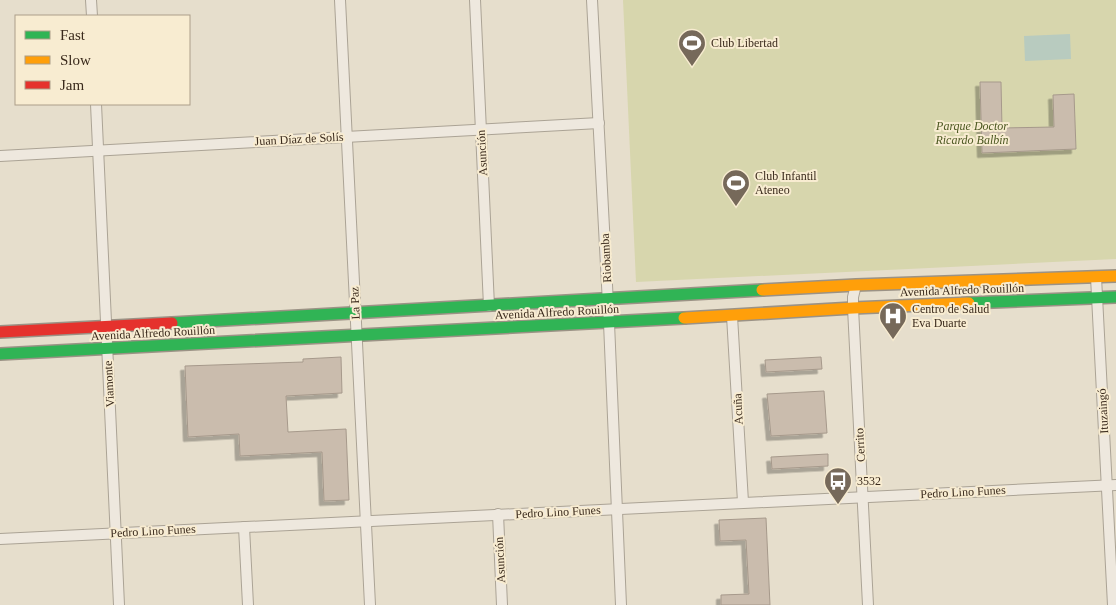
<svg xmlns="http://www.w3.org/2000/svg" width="1116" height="605" font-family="'Times New Roman',serif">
<defs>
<filter id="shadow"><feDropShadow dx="-4.5" dy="4.5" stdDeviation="0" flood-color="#0004"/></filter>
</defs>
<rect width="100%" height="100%" fill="#e6decc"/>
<polygon fill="#d7d6ad" points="623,0 1116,0 1116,259 636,282"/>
<polygon fill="#b8cbbf" points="1070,34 1071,59 1025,61 1024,36"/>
<g fill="#cabcad" stroke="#a6998b" filter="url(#shadow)">
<polygon points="980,82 1001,82 1002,128 1054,127 1053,95 1074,94 1076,149 982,153"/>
<polygon points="341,357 342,393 286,396 288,432 346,429 349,500 324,501 322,452 240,456 239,434 188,437 185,366 303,362 303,359"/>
<polygon points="821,357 822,369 766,372 765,360"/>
<polygon points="824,391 827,433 771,436 767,394"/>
<polygon points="828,454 828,466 772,469 771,457"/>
<polygon points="766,518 770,605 721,605 721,595 749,594 746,540 720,541 719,520"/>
</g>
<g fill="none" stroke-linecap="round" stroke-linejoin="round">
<g stroke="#aba395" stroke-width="12">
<g id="street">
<polyline points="91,0 92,16"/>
<polyline points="340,0 370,605"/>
<polyline points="475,0 489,306"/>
<polyline points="592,0 609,323 621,605"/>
<polyline points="96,104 119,605"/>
<polyline points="0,156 599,123"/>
<polyline points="1096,277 1113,605"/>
<polyline points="856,285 853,297 853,308 868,605"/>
<polyline points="732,316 743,502"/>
<polyline points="498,514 502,605"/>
<polyline points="244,527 248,605"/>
<polyline points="0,539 1116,485"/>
</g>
</g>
<g stroke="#9b9285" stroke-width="14">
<g id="fast">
<polyline points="969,303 1116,297"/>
<polyline points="172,323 762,290"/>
<polyline points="0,354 684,318"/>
</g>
</g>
<g stroke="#9b9285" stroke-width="14">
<g id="slow">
<polyline points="762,290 856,285 1116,276"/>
<polyline points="684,318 853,308 969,303"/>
</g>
</g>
<g stroke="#9b9285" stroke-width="14">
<polyline id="jam" points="0,332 172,323"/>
</g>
<use href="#street" stroke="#eee8de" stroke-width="10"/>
<use href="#fast" stroke="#30b455" stroke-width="11"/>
<use href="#slow" stroke="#ff9f0a" stroke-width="11"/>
<use href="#jam" stroke="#e5322d" stroke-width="11"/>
</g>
<defs>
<g id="stadium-pin" transform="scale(1.4375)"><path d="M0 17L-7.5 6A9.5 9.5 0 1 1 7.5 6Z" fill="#76695a" stroke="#f8ecd1"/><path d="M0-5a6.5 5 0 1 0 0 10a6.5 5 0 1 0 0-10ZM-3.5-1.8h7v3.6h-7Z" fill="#fff"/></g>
<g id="hospital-pin" transform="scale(1.4375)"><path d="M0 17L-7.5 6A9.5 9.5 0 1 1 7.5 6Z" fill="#76695a" stroke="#f8ecd1"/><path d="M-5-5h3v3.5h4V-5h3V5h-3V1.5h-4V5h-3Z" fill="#fff"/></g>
<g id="bus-pin" transform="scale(1.4375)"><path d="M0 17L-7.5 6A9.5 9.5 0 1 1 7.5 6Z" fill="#76695a" stroke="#f8ecd1"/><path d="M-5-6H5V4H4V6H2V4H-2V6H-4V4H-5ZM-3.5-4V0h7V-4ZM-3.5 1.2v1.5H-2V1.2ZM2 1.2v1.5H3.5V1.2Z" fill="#fff"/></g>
</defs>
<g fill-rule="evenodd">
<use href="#stadium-pin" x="692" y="43"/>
<use href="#stadium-pin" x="736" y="183"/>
<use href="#hospital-pin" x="893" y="316"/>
<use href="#bus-pin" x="838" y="481"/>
</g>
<g text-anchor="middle" stroke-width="4" stroke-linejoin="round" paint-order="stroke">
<g font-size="12" fill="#3a2a1c" stroke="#f8ecd1" text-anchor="start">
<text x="711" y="47">Club Libertad</text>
<text x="755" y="180">Club Infantil<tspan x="755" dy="14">Ateneo</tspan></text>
<text x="912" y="313">Centro de Salud<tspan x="912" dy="14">Eva Duarte</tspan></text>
<text x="857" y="485">3532</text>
</g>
<g font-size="12" font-style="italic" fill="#4c5821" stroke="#f8ecd1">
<text x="972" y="130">Parque Doctor<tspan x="972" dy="14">Ricardo Balbín</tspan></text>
</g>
<g font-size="12" fill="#3a2a1c" stroke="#f8ecd1">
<text transform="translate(299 139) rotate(-3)" y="4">Juan Díaz de Solís</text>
<text transform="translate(482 153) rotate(-93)" y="4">Asunción</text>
<text transform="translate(606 258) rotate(-93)" y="4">Riobamba</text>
<text transform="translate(962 290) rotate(-2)" y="4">Avenida Alfredo Rouillón</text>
<text transform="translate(355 303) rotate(-93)" y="4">La Paz</text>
<text transform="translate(557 312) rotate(-3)" y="4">Avenida Alfredo Rouillón</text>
<text transform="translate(153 333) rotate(-3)" y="4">Avenida Alfredo Rouillón</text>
<text transform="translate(109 384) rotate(-93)" y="4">Viamonte</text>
<text transform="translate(738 409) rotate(-93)" y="4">Acuña</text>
<text transform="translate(1103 411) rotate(-93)" y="4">Ituzaingó</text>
<text transform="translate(860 445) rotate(-93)" y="4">Cerrito</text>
<text transform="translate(963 492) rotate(-3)" y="4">Pedro Lino Funes</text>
<text transform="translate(558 512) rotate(-3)" y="4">Pedro Lino Funes</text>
<text transform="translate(153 531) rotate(-3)" y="4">Pedro Lino Funes</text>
<text transform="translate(500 560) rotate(-93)" y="4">Asunción</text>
</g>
</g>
<rect x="15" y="15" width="175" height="90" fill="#f8ecd1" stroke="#ac9e89"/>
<rect x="25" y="31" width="25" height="8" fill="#30b455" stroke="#ac9e89"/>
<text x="60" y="40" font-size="15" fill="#3a2a1c">Fast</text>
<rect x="25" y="56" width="25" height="8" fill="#ff9f0a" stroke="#ac9e89"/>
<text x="60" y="65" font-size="15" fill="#3a2a1c">Slow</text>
<rect x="25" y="81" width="25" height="8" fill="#e5322d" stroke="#ac9e89"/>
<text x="60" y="90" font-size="15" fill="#3a2a1c">Jam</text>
</svg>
